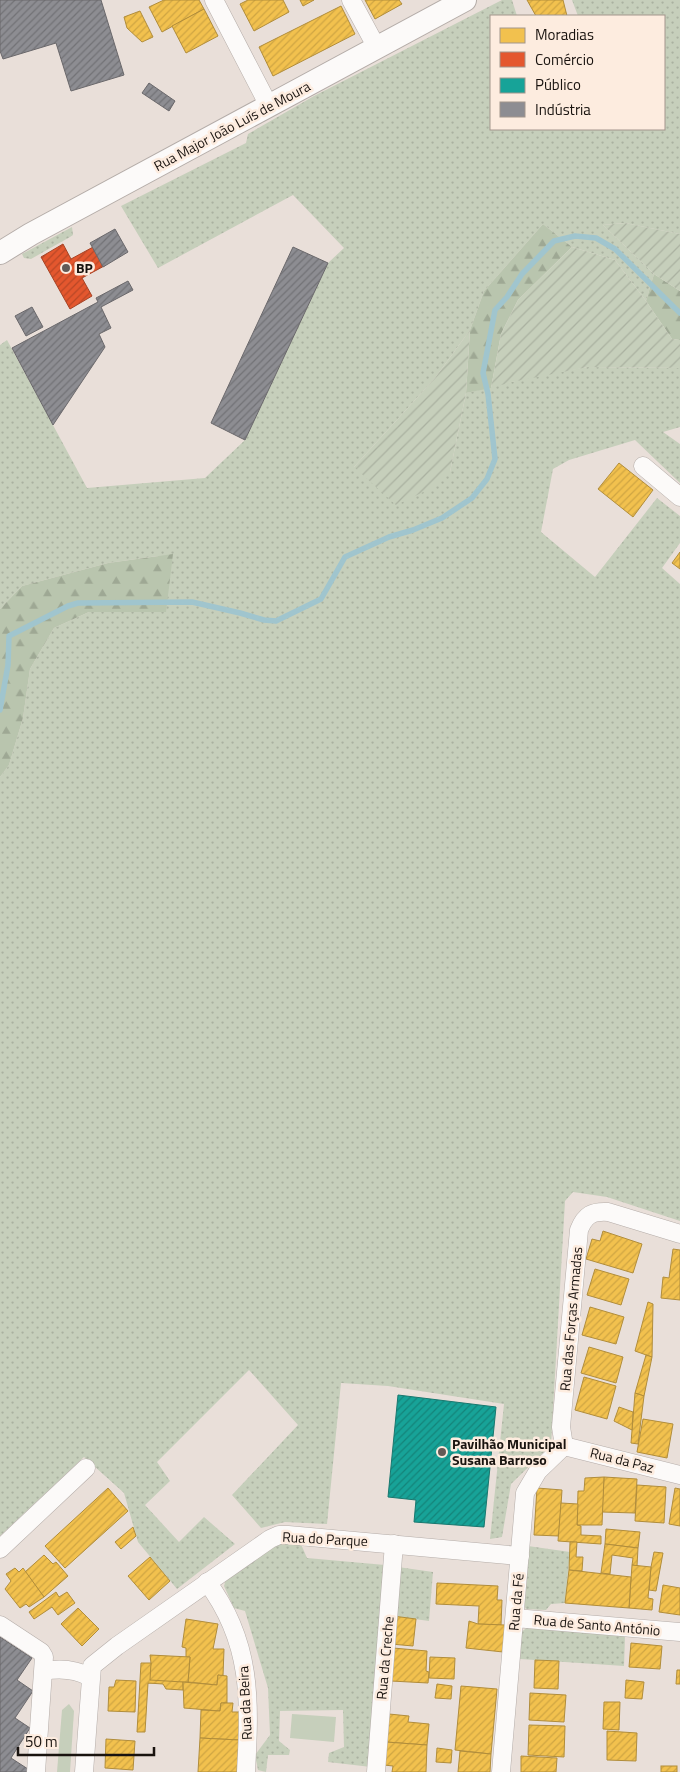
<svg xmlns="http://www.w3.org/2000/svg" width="680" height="1772" font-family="'Titillium Web',sans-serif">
<defs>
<pattern id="grass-dots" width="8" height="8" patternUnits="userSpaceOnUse" patternTransform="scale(1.25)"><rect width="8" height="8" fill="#c6cfbb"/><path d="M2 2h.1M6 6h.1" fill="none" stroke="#aab1a0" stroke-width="1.8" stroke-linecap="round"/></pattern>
<pattern id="forest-firs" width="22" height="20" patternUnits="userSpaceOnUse" patternTransform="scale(1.25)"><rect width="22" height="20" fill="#b9c5ae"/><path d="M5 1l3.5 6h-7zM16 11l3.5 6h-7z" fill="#9ea894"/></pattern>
<pattern id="garden-furrows" width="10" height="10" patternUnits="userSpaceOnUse" patternTransform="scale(1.25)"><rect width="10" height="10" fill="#c6cfbb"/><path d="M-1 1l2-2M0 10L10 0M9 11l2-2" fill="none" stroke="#aab1a0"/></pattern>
<pattern id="homes-hatch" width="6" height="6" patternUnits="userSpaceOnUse" patternTransform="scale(1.25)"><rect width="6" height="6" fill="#f2c14e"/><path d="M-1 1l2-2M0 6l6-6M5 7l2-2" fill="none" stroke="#cfa543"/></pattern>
<pattern id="shops-hatch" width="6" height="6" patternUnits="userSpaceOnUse" patternTransform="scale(1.25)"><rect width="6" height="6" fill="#e4572e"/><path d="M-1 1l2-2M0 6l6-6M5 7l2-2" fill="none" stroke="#b84726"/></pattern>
<pattern id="public-hatch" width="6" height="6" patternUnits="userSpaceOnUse" patternTransform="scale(1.25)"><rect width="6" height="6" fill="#17a398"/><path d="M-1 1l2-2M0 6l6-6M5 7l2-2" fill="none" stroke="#14847a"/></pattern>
<pattern id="industry-hatch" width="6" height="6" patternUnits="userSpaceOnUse" patternTransform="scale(1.25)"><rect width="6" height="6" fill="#8d8d92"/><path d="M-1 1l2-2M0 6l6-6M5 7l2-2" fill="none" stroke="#727276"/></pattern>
</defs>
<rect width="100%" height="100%" fill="#e9dfd9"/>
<g fill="url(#grass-dots)">
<polygon points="502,0 512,0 517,16 491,16 491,129 664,129 664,16 578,16 572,0 680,0 680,234 625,223 603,225 654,274 646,301 615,260 572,247 543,224 484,291 470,330 435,378 354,467 450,472 466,393 539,375 588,367 680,368 680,427 663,432 680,444 680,483 635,440 569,460 553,469 541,532 595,577 657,498 680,516 680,543 662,568 680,584 680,1221 607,1197 573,1192 565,1201 551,1445 511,1484 502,1537 490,1539 504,1404 388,1386 341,1383 327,1524 285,1522 261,1528 232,1495 298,1425 249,1370 157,1462 170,1481 145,1505 179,1542 204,1517 235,1544 177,1589 138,1542 124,1493 84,1457 0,1536 0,777 9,765 23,718 30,669 54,628 89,612 166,612 158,556 108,563 22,586 0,609 0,345 7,340 87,488 205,478 245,440 328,263 344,248 293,195 158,268 121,206 246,143 248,134 314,96"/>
<polygon points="72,227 73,235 70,237 31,259 24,258 22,254"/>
<polygon points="284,1542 300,1542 307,1558 385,1565 371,1767 328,1762 329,1753 344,1747 343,1710 280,1711 279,1741 290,1750 289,1755 268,1755 266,1772 258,1770 255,1755 270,1735 268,1688 245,1611 234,1608 224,1586 226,1579 276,1545"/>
<polygon points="528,1546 570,1552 565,1603 551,1604 546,1610 526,1609 522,1603"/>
<polygon points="398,1567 433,1572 429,1621 393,1616"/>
<polygon points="528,1627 625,1636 624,1666 520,1659 521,1632"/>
</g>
<g fill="url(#forest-firs)">
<polygon points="543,224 572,247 518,300 501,334 491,388 466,393 470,330 484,291"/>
<polygon points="654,274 680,291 680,340 672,339 646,301"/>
<polygon points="173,554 166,612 89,612 54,628 30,669 23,718 9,765 0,777 0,609 22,586 108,563"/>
</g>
<g fill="#c6cfbb">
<polygon points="69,1704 74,1711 70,1772 57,1772 62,1710"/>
<polygon points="292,1714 336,1717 334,1742 290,1738"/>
</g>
<g fill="url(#garden-furrows)">
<polygon points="625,223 680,234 680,291 654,274 603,225"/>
<polygon points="572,247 615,260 646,301 672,339 680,340 680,368 588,367 512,382 491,388 501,334 518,300"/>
<polygon points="470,330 466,393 450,472 436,486 396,505 354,467 435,378"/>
</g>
<g fill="url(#homes-hatch)" stroke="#b18d3b">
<polygon points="164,0 199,0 204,9 162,32 149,7"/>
<polygon points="248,0 283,0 289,12 254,31 240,4"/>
<polygon points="300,0 314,0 303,6"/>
<polygon points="365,0 399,0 402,4 375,19"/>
<polygon points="527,0 563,0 567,16 536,16"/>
<polygon points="341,6 355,34 273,76 259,47"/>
<polygon points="204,9 218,36 186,53 172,26"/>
<polygon points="140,11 153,37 142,42 127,28 124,17"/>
<polygon points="619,463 653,490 633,517 598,489"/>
<polygon points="680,552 680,569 672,563"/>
<polygon points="603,1231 642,1244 633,1273 586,1259 592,1239 600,1241"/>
<polygon points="673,1249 680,1250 680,1300 661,1298 663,1277 669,1278"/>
<polygon points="595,1269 629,1279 621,1305 587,1295"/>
<polygon points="648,1302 653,1304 652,1357 635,1351"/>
<polygon points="590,1307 624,1317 616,1344 582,1335"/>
<polygon points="589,1347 623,1357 616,1383 581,1373"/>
<polygon points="646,1355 652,1357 644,1396 635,1393"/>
<polygon points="584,1377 616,1386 607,1419 575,1410"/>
<polygon points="635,1393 644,1396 638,1444 631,1443"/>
<polygon points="619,1407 633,1412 632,1430 614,1421"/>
<polygon points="643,1419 673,1424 667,1458 637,1452"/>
<polygon points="604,1477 637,1479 635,1513 602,1512"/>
<polygon points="604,1477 602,1525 577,1525 578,1491 584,1491 585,1478"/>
<polygon points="637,1485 666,1487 664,1523 635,1521"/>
<polygon points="108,1488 128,1511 65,1568 45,1546"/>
<polygon points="537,1488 562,1490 559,1536 534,1535"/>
<polygon points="675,1488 680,1489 680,1526 669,1524"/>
<polygon points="561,1503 578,1504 577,1525 581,1526 581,1535 601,1536 601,1544 558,1541"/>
<polygon points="133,1527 136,1536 121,1549 115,1542"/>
<polygon points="606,1529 640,1532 638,1548 605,1544"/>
<polygon points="570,1542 577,1542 576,1557 583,1557 582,1571 569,1570"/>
<polygon points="605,1544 638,1548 637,1566 632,1565 633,1558 612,1555 610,1574 601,1573"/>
<polygon points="654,1552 663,1553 656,1591 649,1590 651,1567"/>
<polygon points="44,1555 53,1564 56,1562 68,1576 44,1597 25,1572"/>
<polygon points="150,1557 170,1581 149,1600 128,1576"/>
<polygon points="632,1565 651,1567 648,1598 653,1599 652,1610 629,1608"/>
<polygon points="15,1568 19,1572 23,1568 44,1597 29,1607 26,1604 20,1608 5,1589 11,1581 6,1574"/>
<polygon points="569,1570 631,1577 629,1608 565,1603"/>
<polygon points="437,1583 498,1586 497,1600 502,1600 501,1625 478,1624 479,1606 436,1604"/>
<polygon points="663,1585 680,1588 680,1615 659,1612"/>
<polygon points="56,1592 59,1597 67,1592 75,1603 58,1615 52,1607 34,1619 29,1612"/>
<polygon points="78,1608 99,1629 82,1646 61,1624"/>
<polygon points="393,1616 416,1619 413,1646 391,1644"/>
<polygon points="186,1619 218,1624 213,1649 224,1649 223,1676 218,1675 217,1685 188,1682 190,1657 186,1657 186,1648 182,1647"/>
<polygon points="469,1621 478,1624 505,1625 503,1652 466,1648"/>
<polygon points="631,1643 662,1646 660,1669 629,1667"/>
<polygon points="393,1648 427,1651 426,1671 429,1672 428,1683 391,1681"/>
<polygon points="150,1655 190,1657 188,1682 148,1683 151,1663"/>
<polygon points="430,1657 455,1658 454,1679 429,1678"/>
<polygon points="535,1660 559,1661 558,1689 534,1688"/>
<polygon points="141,1663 151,1663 150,1680 183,1682 183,1690 166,1689 163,1684 148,1683 145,1732 137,1732"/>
<polygon points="677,1670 680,1670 680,1684 676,1684"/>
<polygon points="218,1675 227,1676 227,1703 221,1703 220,1711 184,1708 183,1682 217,1685"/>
<polygon points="116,1680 136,1681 135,1712 108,1711 109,1687 114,1687"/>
<polygon points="626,1680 644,1682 642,1699 625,1698"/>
<polygon points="437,1684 452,1686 451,1699 435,1698"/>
<polygon points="461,1686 497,1689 491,1754 455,1750"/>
<polygon points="530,1693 566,1695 564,1722 529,1720"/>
<polygon points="604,1702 620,1702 619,1730 603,1729"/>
<polygon points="221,1703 233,1703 232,1712 240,1712 239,1740 200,1738 201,1710 220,1711"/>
<polygon points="389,1714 409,1716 408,1722 429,1724 427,1745 386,1742"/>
<polygon points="529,1725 565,1726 564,1757 528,1755"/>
<polygon points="607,1731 637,1733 636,1761 607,1760"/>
<polygon points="200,1738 239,1740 237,1772 198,1772"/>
<polygon points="106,1739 135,1741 133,1770 105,1768"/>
<polygon points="386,1742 427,1745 426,1772 392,1772 393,1766 384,1765"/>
<polygon points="437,1748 452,1750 451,1763 436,1762"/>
<polygon points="460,1751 491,1754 490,1772 458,1772"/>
<polygon points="521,1756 557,1758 556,1772 521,1772"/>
<rect x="661" y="1766" width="16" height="6"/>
</g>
<polygon fill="url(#shops-hatch)" stroke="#a74325" points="63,244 71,259 95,246 106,265 82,278 92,296 70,309 41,257"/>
<polygon fill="url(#public-hatch)" stroke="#18786f" points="398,1395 496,1407 484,1527 414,1522 416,1500 388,1497"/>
<g fill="url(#industry-hatch)" stroke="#6a686b">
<polygon points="0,0 101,0 124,75 71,91 56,43 3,59 0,51"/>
<polygon points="149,83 175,101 169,111 142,93"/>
<polygon points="115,229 128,252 103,267 90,243"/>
<polygon points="293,247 328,263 245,440 211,423"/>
<polygon points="128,281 133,290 101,307 111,328 99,334 105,347 53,425 12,348 98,302 96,298"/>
<polygon points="32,307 43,327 26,336 15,316"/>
<polygon points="0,1637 32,1658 17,1680 33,1691 15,1718 30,1728 11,1758 31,1771 30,1772 0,1772"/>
</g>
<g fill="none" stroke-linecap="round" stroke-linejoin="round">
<polyline stroke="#a0c5ce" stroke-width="5.5" points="0,710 8,665 9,636 68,606 78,603 192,602 240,613 264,620 276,621 321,599 345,557 389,537 413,530 442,518 472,498 487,479 495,459 488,394 483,373 495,310 507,297 522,274 554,241 575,236 596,238 615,249 680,313"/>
<g stroke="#b4aca8" stroke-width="19">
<g id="minor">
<polyline points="214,0 269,106"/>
<polyline points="351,0 377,48"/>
<polyline points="643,466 680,497"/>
<path d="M564 1446 561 1427 579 1230C585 1215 592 1211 608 1212L680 1234"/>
<polyline points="564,1446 680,1475"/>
<polyline points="0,1549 86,1468"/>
<path d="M207 1582C252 1642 250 1700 246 1772"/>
<polyline points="515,1618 680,1632"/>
<polyline points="0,1625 41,1652 44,1657 36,1772"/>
<path d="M44 1671C60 1668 75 1669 90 1677"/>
<polyline points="84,1772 92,1666 117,1646 270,1539 279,1535 288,1535 520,1556"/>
<polyline points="376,1772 394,1544"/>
<polyline points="501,1772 525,1493 538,1471 564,1446"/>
</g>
</g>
<g stroke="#b4aca8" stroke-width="24">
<polyline id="tertiary" points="0,253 31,234 465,0"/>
</g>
<use href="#minor" stroke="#fcfaf9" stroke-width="18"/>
<use href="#tertiary" stroke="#fcfaf9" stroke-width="22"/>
</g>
<g fill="#625a56" stroke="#fdecdf" stroke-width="2">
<circle cx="66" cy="268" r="5"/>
<circle cx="442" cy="1452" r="5"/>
</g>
<g text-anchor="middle" stroke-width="5" stroke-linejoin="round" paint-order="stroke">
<g font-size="14" fill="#19130f" stroke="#fdecdf">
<text transform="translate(232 126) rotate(-28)" y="5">Rua Major João Luís de Moura</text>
<text transform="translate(571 1319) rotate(-85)" y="5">Rua das Forças Armadas</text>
<text transform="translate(622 1460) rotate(14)" y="5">Rua da Paz</text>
<text transform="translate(325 1539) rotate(3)" y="5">Rua do Parque</text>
<text transform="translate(516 1602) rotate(-85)" y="5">Rua da Fé</text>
<text transform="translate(597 1625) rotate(5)" y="5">Rua de Santo António</text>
<text transform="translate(385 1658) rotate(-85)" y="5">Rua da Creche</text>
<text transform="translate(245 1703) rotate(-93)" y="5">Rua da Beira</text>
</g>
<g font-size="14" font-weight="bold" fill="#19130f" stroke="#fdecdf" text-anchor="start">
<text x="76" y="273">BP</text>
<text x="452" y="1449">Pavilhão Municipal<tspan x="452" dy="16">Susana Barroso</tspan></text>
</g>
</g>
<rect x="490" y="15" width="175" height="115" fill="#fdecdf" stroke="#a2958c"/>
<rect x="500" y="28" width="25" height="15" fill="#f2c14e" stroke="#a2958c"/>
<text x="535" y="40" font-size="15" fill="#19130f">Moradias</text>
<rect x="500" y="52" width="25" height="15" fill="#e4572e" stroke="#a2958c"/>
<text x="535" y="65" font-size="15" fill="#19130f">Comércio</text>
<rect x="500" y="78" width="25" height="15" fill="#17a398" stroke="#a2958c"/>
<text x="535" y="90" font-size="15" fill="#19130f">Público</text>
<rect x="500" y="102" width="25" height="15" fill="#8d8d92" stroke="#a2958c"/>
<text x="535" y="115" font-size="15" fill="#19130f">Indústria</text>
<path d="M18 1747v8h136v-8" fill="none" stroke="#19130f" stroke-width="2.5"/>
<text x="25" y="1747" font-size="15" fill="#19130f" stroke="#fdecdf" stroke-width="4" paint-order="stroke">50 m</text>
</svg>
